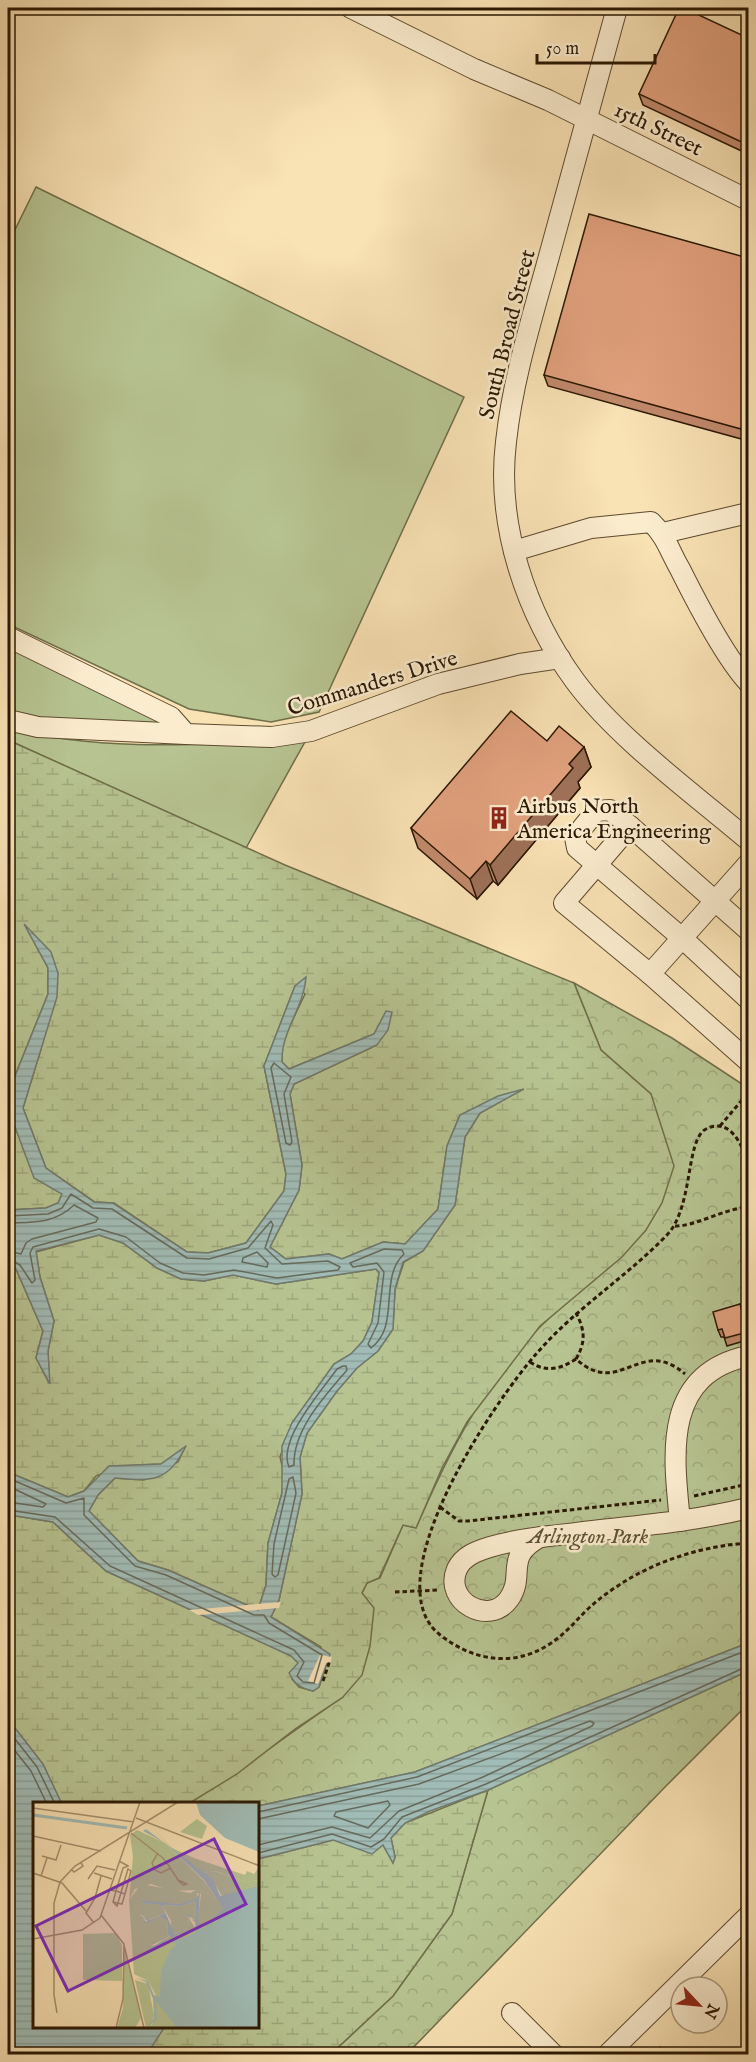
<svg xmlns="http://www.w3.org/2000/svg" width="756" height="2062" font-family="'IM FELL English',serif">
<defs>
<pattern id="forest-crowns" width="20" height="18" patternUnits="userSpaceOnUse" patternTransform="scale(1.5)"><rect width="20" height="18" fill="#b7c492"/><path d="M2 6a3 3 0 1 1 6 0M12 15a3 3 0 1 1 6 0" fill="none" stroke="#9ea87c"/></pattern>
<pattern id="wetland-marsh" width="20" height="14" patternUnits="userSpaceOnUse" patternTransform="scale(1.5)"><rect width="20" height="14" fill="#b7c492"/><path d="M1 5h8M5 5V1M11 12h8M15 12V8" fill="none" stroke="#9ea87c"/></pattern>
<pattern id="water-rules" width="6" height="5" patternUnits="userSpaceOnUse" patternTransform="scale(1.5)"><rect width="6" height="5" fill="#a1bcb6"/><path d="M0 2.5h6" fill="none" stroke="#8ba19b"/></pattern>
</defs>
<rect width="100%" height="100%" fill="#f9e2b4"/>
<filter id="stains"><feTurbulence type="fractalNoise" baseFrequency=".00333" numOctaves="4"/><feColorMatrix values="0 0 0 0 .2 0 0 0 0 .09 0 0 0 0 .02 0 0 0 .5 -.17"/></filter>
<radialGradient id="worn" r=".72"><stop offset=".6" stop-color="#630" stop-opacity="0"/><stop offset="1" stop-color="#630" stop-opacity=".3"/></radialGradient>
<g fill="#b7c492" stroke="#706e4a" stroke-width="1.5">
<polygon points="36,187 464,397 319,712 271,722 189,709 8,624 8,244"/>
<polygon points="8,645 159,718 156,723 41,720 8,712"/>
<path d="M8 728C105 753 206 744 306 740L246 848 8 740Z"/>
</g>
<g fill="url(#forest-crowns)" stroke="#706e4a" stroke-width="1.5">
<path d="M574 983 672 1038 748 1088V1643L415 1772 258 1806V1804H188C242 1771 290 1732 343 1697L362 1593 367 1583 380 1578 403 1525 416 1528C447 1456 484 1382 541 1326 575 1292 614 1265 646 1230L651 1094 601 1050Z"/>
<polygon points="748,1671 748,1704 666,1786 407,2054 331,2054 393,1996 452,1914 488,1790"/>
</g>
<g fill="url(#wetland-marsh)" stroke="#706e4a" stroke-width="1.5">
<polygon points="8,740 285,865 574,983 601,1050 651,1094 674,1166 662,1203 646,1230 622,1257 540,1326 467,1422 442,1468 416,1528 403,1525 379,1578 367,1583 362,1593 374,1608 370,1646 362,1675 343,1697 295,1729 237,1774 188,1804 34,1804 34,2028 258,2028 258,1859 333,1840 383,1845 393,1863 395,1857 391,1838 405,1823 488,1790 452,1914 393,1996 331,2054 8,2054 8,1517 10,1515 53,1522 106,1571 292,1656 299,1663 292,1679 299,1687 313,1691 319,1687 323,1675 321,1647 271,1617 279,1600 302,1494 300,1457 307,1433 337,1391 357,1368 378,1351 393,1329 395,1289 404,1262 423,1251 455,1205 465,1137 480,1113 521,1090 460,1115 447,1146 438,1209 405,1244 383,1242 342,1259 329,1254 286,1259 270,1247 299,1190 302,1165 290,1094 294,1084 377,1045 386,1012 374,1034 289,1069 282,1062 281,1044 305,994 295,986 264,1066 286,1174 284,1191 246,1243 208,1253 187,1252 114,1203 95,1202 46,1168 23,1108 41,1049 58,973 26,927 48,968 48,994 11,1086 12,1119 62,1194 58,1203 46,1208 8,1210"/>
<polygon points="99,1235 123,1243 157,1268 181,1279 204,1281 233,1275 276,1284 376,1269 379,1273 372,1322 363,1341 351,1354 334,1364 292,1423 280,1457 284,1474 282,1493 268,1543 266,1585 258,1610 168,1570 138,1561 89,1511 98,1495 115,1478 144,1480 178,1462 185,1447 161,1464 121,1466 96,1476 84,1491 68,1497 8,1472 8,1262 16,1269 43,1331 36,1358 49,1383 48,1351 54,1321 40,1277 36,1252"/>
</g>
<g fill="url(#water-rules)" stroke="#717a6e" stroke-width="1.5">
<path d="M24 924 51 952 58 973 57 997 23 1108 46 1168 94 1202 113 1203 187 1252 208 1253 246 1243 284 1191 286 1174 264 1066 295 986 306 977C304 1008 281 1031 282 1062L289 1069 374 1034 386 1011 392 1012 388 1030 377 1045 294 1084 290 1094 302 1165 299 1190 270 1247 286 1259 329 1254 342 1259 383 1242 405 1244 438 1209 447 1146 460 1115 498 1096 524 1089 480 1113 465 1137 455 1205 423 1251 403 1262 395 1289 393 1329 378 1351 357 1368 337 1391 307 1433 300 1457 302 1494 279 1600 271 1617 330 1654 319 1687 313 1691C301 1688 295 1685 289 1673L298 1663 291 1656 106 1571 53 1522 10 1515 8 1517V1472L68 1497 84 1491 109 1466 161 1464 186 1446C168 1483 152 1481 115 1478L98 1495 89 1511 138 1561 168 1570 258 1610 266 1585 268 1543 282 1493V1446L292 1423 334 1364 351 1354 363 1341 372 1322 379 1273 376 1269 276 1284 233 1275 204 1281 181 1279 157 1268 123 1243 99 1235 36 1251 40 1277 54 1321 48 1351 50 1384 36 1358 43 1331 16 1269 8 1262V1210L46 1208 58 1203 62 1194 34 1178 12 1119 11 1086 48 994V968Z"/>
<polygon points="748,1643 748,1671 488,1790 430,1811 405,1823 391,1838 395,1857 393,1863 383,1845 372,1854 333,1840 258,1859 258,1806 415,1772"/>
<polygon points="8,1719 43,1764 62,1804 34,1804 34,2028 164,2028 147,2054 8,2054"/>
</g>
<g fill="#f9e2b4">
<polygon points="281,1602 279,1608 198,1615 189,1610"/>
<polygon points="320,1655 332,1657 330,1664 326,1663 318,1684 308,1681"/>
</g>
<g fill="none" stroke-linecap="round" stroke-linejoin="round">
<g stroke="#666a5c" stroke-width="1.5">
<polygon points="274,1063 291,1077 284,1094 292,1142 290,1145 286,1143 271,1068"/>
<polyline points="8,1216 48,1214 62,1208 71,1194 93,1208 112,1209 187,1258 209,1259 248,1248 271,1221 273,1225 265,1248 282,1264 328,1261 340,1267 338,1270 277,1278 234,1270 204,1275 183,1273 160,1263 126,1237 99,1229 33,1247 30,1253 35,1280 32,1283 20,1265 8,1258"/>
<path d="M8 1223C34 1222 54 1224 74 1205L98 1218 96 1222 32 1239 26 1243 21 1254 8 1251"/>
<path d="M384 1249 402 1250 404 1254C378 1278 401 1326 371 1348L368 1344 378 1323 384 1272 377 1263 353 1267 350 1263Z"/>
<polygon points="257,1252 268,1263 267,1267 242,1262 243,1258"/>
<path d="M343 1366H346L347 1370C326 1395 293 1429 294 1465L289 1467C277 1440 323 1389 337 1369Z"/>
<polygon points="293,1477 296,1493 278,1575 275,1577 272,1574 274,1544 289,1479"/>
<polyline points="8,1478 66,1503 84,1498 84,1515 135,1566 166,1575 254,1615 264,1615 269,1623 322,1655 314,1683 303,1682 297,1676 304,1662 294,1650 110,1566 55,1517 8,1510"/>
<polyline points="8,1486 46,1504 43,1507 8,1502"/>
<polyline points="8,1730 37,1767 55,1804"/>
<polyline points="8,1742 31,1771 47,1804"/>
<polygon points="388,1801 390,1805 368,1828 334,1816 336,1812"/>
<polyline points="258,1812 417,1777 748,1650"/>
<polyline points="258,1819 419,1784 590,1721 594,1723 592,1726 483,1777 399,1811 370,1838 332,1827 258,1845"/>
<polyline points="258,1853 332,1834 371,1847 384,1839 402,1817 486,1784 748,1666"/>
</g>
<g stroke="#5e4a2e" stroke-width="22">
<g id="minor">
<polyline points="351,8 474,69 548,100 748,200"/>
<path d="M617 8C595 88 573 169 551 249 534 312 513 376 506 442 496 525 526 614 575 681 617 738 694 794 748 840"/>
<polyline points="663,533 748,513"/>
<path d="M514 551 591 528 651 522C666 536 670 552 680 569 696 601 725 657 748 682"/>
<polyline points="8,637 171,717 186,734 272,737 311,731 438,684 520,664 560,658"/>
<polyline points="8,720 38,727 186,734"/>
<polyline points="630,826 610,810 596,811 575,837 577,848 682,938 748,999"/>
<polyline points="748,864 650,974 564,903 630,826 748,930"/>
<polyline points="650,974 748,1061"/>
<path d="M680 1521C673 1453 663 1374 748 1356"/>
<path d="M540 1537C503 1557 526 1575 509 1599 489 1627 443 1601 457 1569 463 1556 477 1551 490 1547 518 1539 548 1536 576 1533 634 1526 692 1522 748 1508"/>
<polyline points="512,2013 553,2054"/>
<polyline points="608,2054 748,1916"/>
</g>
</g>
<g stroke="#2a1802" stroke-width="3" stroke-dasharray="4.5 3" stroke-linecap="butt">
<polyline points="720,1126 748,1093"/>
<path d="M748 1161C741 1144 730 1117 706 1129 685 1140 694 1208 666 1236 625 1278 575 1309 537 1353 495 1400 373 1580 439 1634 471 1660 512 1668 548 1645 565 1635 576 1620 590 1607 601 1597 614 1588 627 1580 664 1558 706 1546 748 1543"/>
<path d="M675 1226C697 1226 723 1209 748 1207"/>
<path d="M576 1359C586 1342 585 1330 576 1313"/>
<path d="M530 1362C546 1373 561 1369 576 1359 620 1399 640 1335 685 1374"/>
<polyline points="694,1496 748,1484"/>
<polyline points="440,1507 459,1521 468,1521 661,1500"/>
<polyline points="395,1592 439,1590"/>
<polyline points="323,1681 330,1660"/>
</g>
<use href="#minor" stroke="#fbecce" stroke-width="20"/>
</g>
<g fill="#c28a6c" stroke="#2a1802" stroke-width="1.5">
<polygon points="748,38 748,154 643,105 639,94"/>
<polygon points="748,258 748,427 745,440 548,386 544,375"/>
<polygon points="547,741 584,747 591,767 578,782 580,788 498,885 493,881 477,899 418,848 411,828"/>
<polygon points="740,1304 748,1330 744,1331 747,1340 727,1346 724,1337 721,1337 718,1330"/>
</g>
<g fill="#9e7158" stroke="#2a1802" stroke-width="1.5">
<polygon points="748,402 748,427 745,440 741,429"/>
<polygon points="584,747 591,767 578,782 580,788 498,885 490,865 569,764"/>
<polygon points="486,861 493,881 477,899 470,879"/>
</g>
<g fill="#e2a17e" stroke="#2a1802" stroke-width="1.5">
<polygon points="679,8 684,8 748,38 748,145 639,94"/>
<polygon points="589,214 748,258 748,402 741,429 544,375"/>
<polygon points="511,711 547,741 559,726 584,747 569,764 573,768 490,865 486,861 470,879 411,828"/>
<polygon points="740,1304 745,1323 742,1324 744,1333 725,1338 722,1329 718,1330 713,1312"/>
<polygon points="660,2047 667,2055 652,2055"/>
</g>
<defs>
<g id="building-bare" transform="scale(1.8)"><path d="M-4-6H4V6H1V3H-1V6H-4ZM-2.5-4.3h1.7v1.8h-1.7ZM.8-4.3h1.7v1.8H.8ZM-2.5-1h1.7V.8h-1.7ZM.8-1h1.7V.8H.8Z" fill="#8f2418" stroke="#fbecce" stroke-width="2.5" paint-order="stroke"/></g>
</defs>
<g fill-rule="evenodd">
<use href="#building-bare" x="499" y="818"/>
</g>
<g text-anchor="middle" stroke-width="5" stroke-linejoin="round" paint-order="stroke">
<g font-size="22" fill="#2a1802" stroke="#fbecce">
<text transform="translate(659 128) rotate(26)" y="8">15th Street</text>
<text transform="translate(506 334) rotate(-76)" y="8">South Broad Street</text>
<text transform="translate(372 682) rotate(-17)" y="8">Commanders Drive</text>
</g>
<g font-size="22" fill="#2a1802" stroke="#fbecce" text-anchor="start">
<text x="517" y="813">Airbus North<tspan x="517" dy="25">America Engineering</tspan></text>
</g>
<g font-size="22" font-style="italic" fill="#5b5434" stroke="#fbecce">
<text x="588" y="1543">Arlington Park</text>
</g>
</g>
<g transform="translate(33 1802)">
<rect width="226" height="226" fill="#f9e2b4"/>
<path d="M164 17 174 24 169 37 147 30ZM83 131 89 143V179L50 178V132ZM91 145 108 216 102 226H84L90 206Z" fill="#b7c492"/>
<path d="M104 28 132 41 171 79 184 97 167 88 138 89 118 82 102 87 96 98 100 55 97 33ZM121 28 139 46 161 56 212 73 214 69 221 72 226 65V78L214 80 182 69 169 71 142 50Z" fill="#b7c492"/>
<path d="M181 69 214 80 226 78 223 139 177 149 161 164 149 193 155 226H113L102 178 115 182 121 214 117 225 124 215 121 200 135 195H124L115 179 101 172 96 98 108 82 157 91 165 87 184 97 194 110 196 106 180 79 169 71ZM164 91 168 92 164 120 170 127 169 137 154 113 162 118 163 99 148 104 129 103 138 119V129L142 133 148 129 144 136 155 161 137 133 129 142 117 144 134 136 135 120 126 114 114 121 107 112 116 118 132 111 126 102H112L111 101 148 102 164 98Z" fill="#b7c492" fill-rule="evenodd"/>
<path d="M163 0H226V50L192 36 167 13ZM113 27 180 77 187 94 226 84V226H144L123 199 124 217 114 226 121 216 120 197 113 180 103 176 115 179 121 193 127 195 128 169 138 147 143 143 136 133 131 141 114 148 134 136 135 120 126 114 116 121H107L115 119 106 113 117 118 132 111 126 102H112L107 98 146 102 163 97 167 90 165 120 170 127 190 106 171 78 132 41 110 29ZM163 99 162 118 158 117 156 113 152 112 162 120 163 130 146 138 144 134 153 126 142 133 129 103 148 104Z" fill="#a1bcb6" fill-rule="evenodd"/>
<path fill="none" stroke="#a1bcb6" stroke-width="3" d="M0 13 94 26"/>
<path fill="none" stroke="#a6916d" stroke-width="1.5" d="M0 6 101 20M103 16 227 64M98 31 130 56 136 64 145 78 150 83 154 82 145 78M0 34 68 49M125 51 119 61 122 68 128 71 138 66M9 54 23 58 28 43M38 67 41 70 50 64 48 61M0 71 29 81 53 109M61 71 79 77M8 74 14 56M55 77 64 64 82 68M77 88 83 89 80 100 89 102 92 92 83 89 90 66 95 64 86 59M80 100 84 104 95 67 98 69 92 92M68 113 91 142 90 197 83 226M61 121 53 111 62 96 68 74M0 137 49 128 67 116 107 0M91 143 111 226M24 211 21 193V101L27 80 42 64 145 0"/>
<path fill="#7b2cbf" fill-opacity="0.15" stroke="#7b2cbf" stroke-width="3" d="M181 37 213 102 35 189 3 124Z"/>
<rect width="226" height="226" fill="none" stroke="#2a1802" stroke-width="3"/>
</g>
<rect width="756" height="2062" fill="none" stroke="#f9e2b4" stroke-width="30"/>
<rect x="9" y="9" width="738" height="2044" fill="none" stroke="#2a1802" stroke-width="3"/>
<rect x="15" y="15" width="726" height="2032" fill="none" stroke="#2a1802" stroke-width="1.5"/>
<g transform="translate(699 2005) rotate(116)"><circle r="28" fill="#fbecce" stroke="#a7977c" stroke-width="1.5"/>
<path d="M0-4.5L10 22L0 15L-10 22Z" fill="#8f2418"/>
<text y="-9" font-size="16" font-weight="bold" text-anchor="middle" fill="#2a1802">N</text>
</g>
<path d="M537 54v9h118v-9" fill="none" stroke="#2a1802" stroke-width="3"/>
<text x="546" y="54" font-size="18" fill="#2a1802" stroke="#fbecce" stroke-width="4.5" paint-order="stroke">50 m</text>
<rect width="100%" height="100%" filter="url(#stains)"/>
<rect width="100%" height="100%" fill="url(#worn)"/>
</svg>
